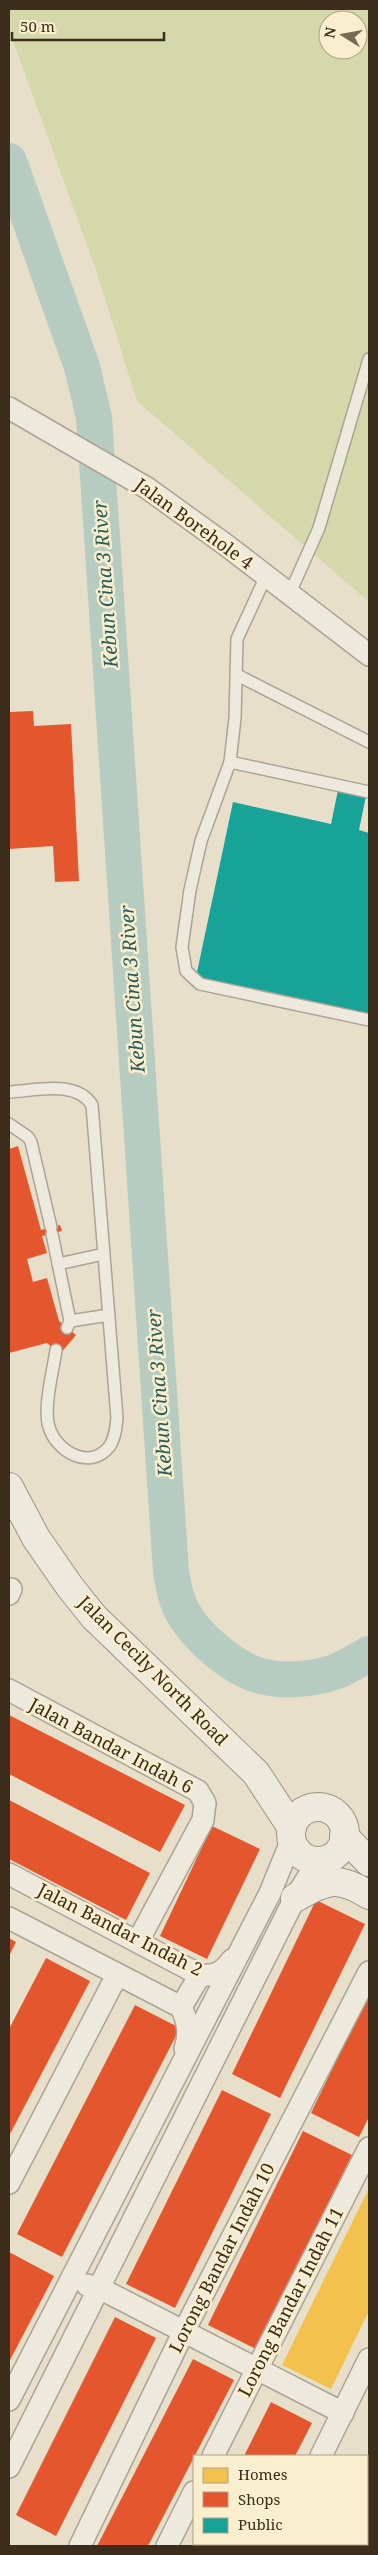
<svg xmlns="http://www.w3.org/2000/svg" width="378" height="2555" font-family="'Noto Serif',serif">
<rect width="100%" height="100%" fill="#e7dfca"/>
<path fill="#d5d8ab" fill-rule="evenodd" d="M9 9H369V602L137 401 96 270 9 30ZM328 20H358V50H328Z"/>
<polygon fill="#f2c14e" points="369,2188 369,2311 331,2389 282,2365"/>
<g fill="#e4572e">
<polygon points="33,711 34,726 71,724 79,881 55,882 53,846 9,849 9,712"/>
<polygon points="18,1146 41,1230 60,1225 62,1231 42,1236 47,1253 27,1259 33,1282 47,1278 59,1321 76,1335 60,1354 47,1343 9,1353 9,1149"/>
<polygon points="9,1715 185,1805 160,1852 9,1774"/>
<polygon points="9,1800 150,1873 126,1920 9,1859"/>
<polygon points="212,1826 260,1849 207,1959 160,1936"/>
<polygon points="316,1900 365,1924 280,2098 232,2074"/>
<polygon points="9,1938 16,1942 9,1956"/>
<polygon points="46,1958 90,1981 9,2136 9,2029"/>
<polygon points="369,1993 369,2117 359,2137 311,2113"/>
<polygon points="135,2005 180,2028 62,2257 17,2234"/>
<polygon points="222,2090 271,2114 175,2308 126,2284"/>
<polygon points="303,2131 352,2155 256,2349 208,2325"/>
<polygon points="9,2252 54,2276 9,2362"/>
<polygon points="115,2317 156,2338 56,2536 16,2515"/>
<polygon points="193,2359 234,2380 148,2546 97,2546"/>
<polygon points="271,2402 312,2423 295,2456 244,2456"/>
<polygon points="199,2544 250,2544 249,2546 197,2546"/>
</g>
<polygon fill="#17a398" points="338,790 366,796 359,830 369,833 369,1015 196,977 233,802 331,824"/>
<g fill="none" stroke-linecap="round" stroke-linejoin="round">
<path stroke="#b7ccc0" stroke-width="36" d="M9 161 82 367 94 417 171 1572C173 1581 174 1590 177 1599 188 1632 235 1673 270 1678 287 1681 311 1679 328 1674 342 1671 356 1661 369 1654"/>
<g stroke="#aba394" stroke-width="14">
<g id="lane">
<polyline points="266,576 237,639 235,718 230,762 201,841 190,890 182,947 186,971 200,984 369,1020"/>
<polyline points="290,593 319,528 369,359"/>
<polyline points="237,675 369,742"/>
<polyline points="230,762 369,792"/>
<path d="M9 1092C34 1091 76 1079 92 1105L117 1418C116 1428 115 1439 109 1447 89 1471 56 1451 49 1427 43 1408 53 1371 56 1350"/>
<polyline points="9,1124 28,1137 31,1142 51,1227"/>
<polyline points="52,1234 70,1321 67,1328"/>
<polyline points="58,1264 104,1254"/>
<polyline points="70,1321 109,1315"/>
</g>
</g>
<g stroke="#aba394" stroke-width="24">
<g id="street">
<polyline points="9,408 147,488 226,545 369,655"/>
<polyline points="9,1594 11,1589"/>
<polyline points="9,1690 198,1791 205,1803 203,1820 138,1941"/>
<path d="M9 1874 200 1975C216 1976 222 1973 232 1960"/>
<path d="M9 1918 181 2007C188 2022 190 2033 185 2049"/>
<polyline points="181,2007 200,1975"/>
<polyline points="9,2183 117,1975"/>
<polyline points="87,2285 99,2288 343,2413"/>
<polyline points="9,2400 270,1893 292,1839"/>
<polyline points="213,2456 369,2148"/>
<polyline points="321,2456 369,2359"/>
<polyline points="9,2467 295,1898 318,1861"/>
<polyline points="80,2546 183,2333 369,1972"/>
<polyline points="167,2546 194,2492"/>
<polyline points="276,2546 277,2544"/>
</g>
</g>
<g stroke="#9b9384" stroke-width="30">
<g id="secondary">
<polyline points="9,1487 36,1538 70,1587 94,1617 256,1773 292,1828"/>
<circle cx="318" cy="1834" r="27"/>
<polyline points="344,1836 369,1862"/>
<path d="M295 1898C327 1880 336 1875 369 1895"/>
</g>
</g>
<use href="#lane" stroke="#eee9dd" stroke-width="11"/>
<use href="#street" stroke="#eee9dd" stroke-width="21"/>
<use href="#secondary" stroke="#eee9dd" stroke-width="28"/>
</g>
<g text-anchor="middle" stroke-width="5" stroke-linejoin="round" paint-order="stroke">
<g font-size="18" fill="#3b2c1b" stroke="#f9efce">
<text transform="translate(194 524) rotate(36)" y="6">Jalan Borehole 4</text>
<text transform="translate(153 1671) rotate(45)" y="6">Jalan Cecily North Road</text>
<text transform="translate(111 1746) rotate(28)" y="6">Jalan Bandar Indah 6</text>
<text transform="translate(120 1930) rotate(27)" y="6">Jalan Bandar Indah 2</text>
<text transform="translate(222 2258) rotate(-63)" y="6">Lorong Bandar Indah 10</text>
<text transform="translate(291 2302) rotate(-63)" y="6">Lorong Bandar Indah 11</text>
</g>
<g font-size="19" font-style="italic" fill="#285c5b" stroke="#f9efce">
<text transform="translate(105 584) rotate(-94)" y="7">Kebun Cina 3 River</text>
<text transform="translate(132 989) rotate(-94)" y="7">Kebun Cina 3 River</text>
<text transform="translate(159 1393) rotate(-94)" y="7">Kebun Cina 3 River</text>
</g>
</g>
<rect width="378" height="2555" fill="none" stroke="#3b2c1b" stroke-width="20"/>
<rect x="193" y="2455" width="175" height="90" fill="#f9efce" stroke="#ada186"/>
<rect x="203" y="2468" width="25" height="15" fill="#f2c14e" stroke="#ada186"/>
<text x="238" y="2480" font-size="15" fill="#3b2c1b">Homes</text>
<rect x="203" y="2492" width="25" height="15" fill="#e4572e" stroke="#ada186"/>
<text x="238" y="2505" font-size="15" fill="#3b2c1b">Shops</text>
<rect x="203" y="2518" width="25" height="15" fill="#17a398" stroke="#ada186"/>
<text x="238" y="2530" font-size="15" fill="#3b2c1b">Public</text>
<g transform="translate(343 35) rotate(281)"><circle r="24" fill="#f9efce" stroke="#ada186"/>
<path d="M0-4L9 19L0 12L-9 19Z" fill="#776b58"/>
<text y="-8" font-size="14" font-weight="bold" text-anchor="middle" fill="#3b2c1b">N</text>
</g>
<path d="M12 32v8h152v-8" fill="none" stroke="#3b2c1b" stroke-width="2.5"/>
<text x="20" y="32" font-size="15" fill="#3b2c1b" stroke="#f9efce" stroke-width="4" paint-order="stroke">50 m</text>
</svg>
